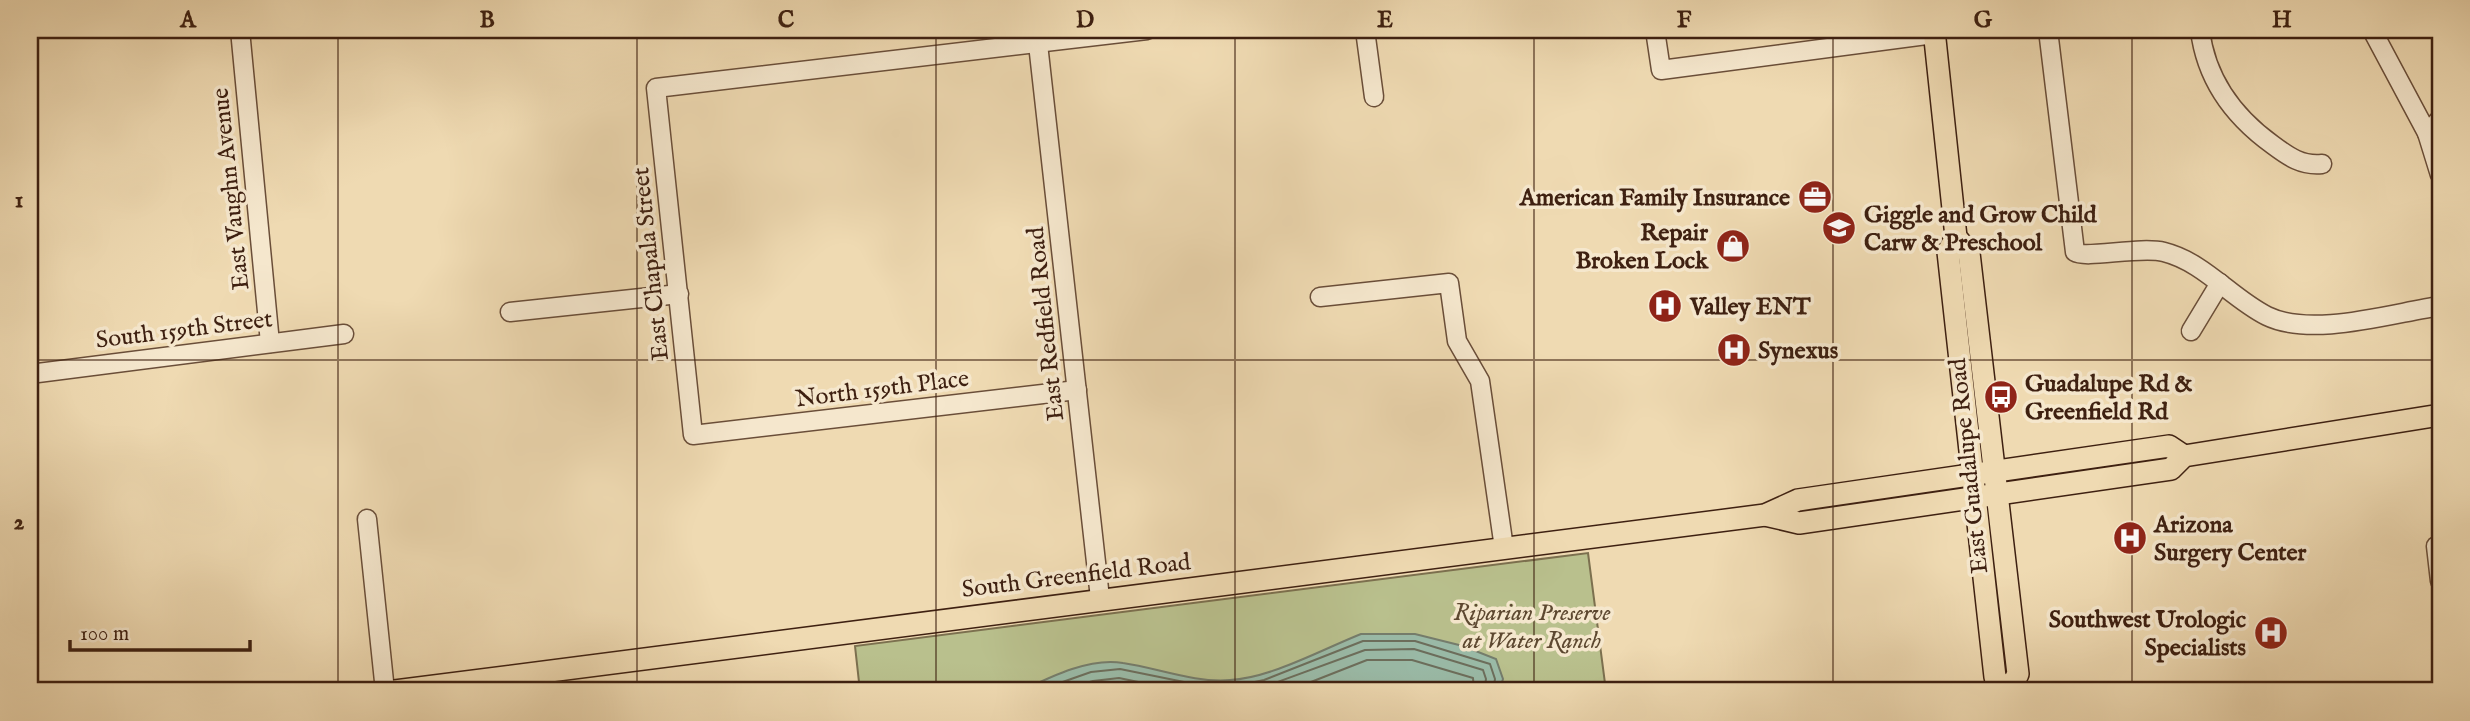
<svg xmlns="http://www.w3.org/2000/svg" width="2470" height="721" font-family="'IM FELL English',serif">
<rect width="100%" height="100%" fill="#efdab2"/>
<filter id="stains"><feTurbulence type="fractalNoise" baseFrequency=".00286" numOctaves="4"/><feColorMatrix values="0 0 0 0 .2 0 0 0 0 .09 0 0 0 0 .02 0 0 0 .5 -.17"/></filter>
<radialGradient id="worn" r=".72"><stop offset=".6" stop-color="#630" stop-opacity="0"/><stop offset="1" stop-color="#630" stop-opacity=".3"/></radialGradient>
<polygon fill="#b9c08d" stroke="#7c704f" stroke-width="2" points="1588,553 1606,691 860,691 855,646"/>
<path fill="#9abba8" stroke="#757d6c" stroke-width="2" d="M1361 634H1415L1463 646 1496 659 1503 679 1499 691H1021C1050 677 1090 657 1123 663 1158 668 1194 683 1230 680 1271 678 1323 649 1361 634Z"/>
<g fill="none" stroke-linecap="round" stroke-linejoin="round">
<g stroke="#6c6e5c" stroke-width="2">
<polyline points="1037,691 1091,672 1120,669 1194,684 1231,687 1264,680 1363,641 1415,641 1490,664 1495,679 1493,691"/>
<polyline points="1059,691 1093,681 1119,678 1182,691"/>
<polyline points="1253,691 1365,650 1414,649 1483,670 1486,679 1484,691"/>
<polyline points="1288,691 1367,660 1412,660 1473,678 1474,691"/>
</g>
<g stroke="#6a4e39" stroke-width="21">
<g id="minor">
<polyline points="240,30 270,343"/>
<polyline points="1365,30 1374,97"/>
<polyline points="1655,30 1661,70 1934,34"/>
<path d="M2048 30 2075 252C2086 259 2140 246 2164 252 2204 262 2231 298 2267 316 2312 338 2392 313 2440 306"/>
<path d="M2200 30C2206 79 2234 117 2273 145 2289 157 2302 166 2322 164"/>
<polyline points="2372,30 2427,133 2440,175"/>
<polyline points="1038,44 1100,598"/>
<polyline points="2427,133 2440,119"/>
<polyline points="1320,297 1449,283 1457,341 1480,381 1504,548"/>
<polyline points="510,312 679,294"/>
<polyline points="2191,331 2220,283"/>
<polyline points="30,374 344,334"/>
<polyline points="1077,390 693,435 656,88 1147,30"/>
<polyline points="367,519 385,691"/>
<polyline points="2440,546 2436,546 2440,581"/>
</g>
</g>
<g stroke="#3e2011" stroke-width="24">
<g id="major">
<polyline points="1934,30 1956,237 1969,253 2018,674 2009,691"/>
<polyline points="1956,237 1948,252 1995,677 2005,691"/>
<polyline points="1765,515 1799,523 2171,469 2184,456 2440,415"/>
<polyline points="395,691 1765,515 1798,500 2169,446 2184,456"/>
</g>
</g>
<use href="#minor" stroke="#f5e7cd" stroke-width="18"/>
<use href="#major" stroke="#efdab2" stroke-width="21"/>
</g>
<path fill="none" stroke="#3e2011" stroke-width="2" stroke-opacity="0.55" d="M338 30V691M637 30V691M936 30V691M1235 30V691M1534 30V691M1833 30V691M2132 30V691M30 360H2440"/>
<defs>
<g id="office-disc" transform="scale(1.75)"><circle r="9.5" fill="#8f2418" stroke="#f5e7cd"/><path d="M-6-3h4V-5.5h4V-3h4V5H-6ZM-1-4.5V-3h2v-1.5ZM-6 0V1H6V0Z" fill="#fff"/></g>
<g id="school-disc" transform="scale(1.75)"><circle r="9.5" fill="#8f2418" stroke="#f5e7cd"/><path d="M0-5L7-2L0 1L-7-2ZM-4 1L0 2.5L4 1V4Q0 6-4 4Z" fill="#fff"/></g>
<g id="shop-disc" transform="scale(1.75)"><circle r="9.5" fill="#8f2418" stroke="#f5e7cd"/><path d="M-5-2.5h2.3a2.7 3.5 0 0 1 5.4 0H5L5.5 6h-11ZM-1.5-2.5h3a1.5 2.3 0 0 0-3 0Z" fill="#fff"/></g>
<g id="hospital-disc" transform="scale(1.75)"><circle r="9.5" fill="#8f2418" stroke="#f5e7cd"/><path d="M-5-5h3v3.5h4V-5h3V5h-3V1.5h-4V5h-3Z" fill="#fff"/></g>
<g id="bus-disc" transform="scale(1.75)"><circle r="9.5" fill="#8f2418" stroke="#f5e7cd"/><path d="M-5-6H5V4H4V6H2V4H-2V6H-4V4H-5ZM-3.5-4V0h7V-4ZM-3.5 1.2v1.5H-2V1.2ZM2 1.2v1.5H3.5V1.2Z" fill="#fff"/></g>
</defs>
<g fill-rule="evenodd">
<use href="#office-disc" x="1815" y="197"/>
<use href="#school-disc" x="1839" y="228"/>
<use href="#shop-disc" x="1733" y="246"/>
<use href="#hospital-disc" x="1665" y="306"/>
<use href="#hospital-disc" x="1734" y="350"/>
<use href="#bus-disc" x="2001" y="397"/>
<use href="#hospital-disc" x="2130" y="538"/>
<use href="#hospital-disc" x="2271" y="633"/>
</g>
<g text-anchor="middle" stroke-width="7" stroke-linejoin="round" paint-order="stroke">
<g font-size="24" fill="#3e2011" stroke="#f5e7cd">
<text transform="translate(230 189) rotate(-96)" y="8">East Vaughn Avenue</text>
<text transform="translate(650 264) rotate(-96)" y="8">East Chapala Street</text>
<text transform="translate(1045 324) rotate(-96)" y="8">East Redfield Road</text>
<text transform="translate(184 329) rotate(-7)" y="8">South 159th Street</text>
<text transform="translate(882 388) rotate(-7)" y="8">North 159th Place</text>
<text transform="translate(1968 466) rotate(-96)" y="8">East Guadalupe Road</text>
<text transform="translate(1076 575) rotate(-7)" y="8">South Greenfield Road</text>
</g>
<g font-size="24" font-weight="bold" fill="#3e2011" stroke="#f5e7cd" text-anchor="start">
<text x="1790" y="205" text-anchor="end">American Family Insurance</text>
<text x="1864" y="222">Giggle and Grow Child<tspan x="1864" dy="28">Carw &amp; Preschool</tspan></text>
<text x="1708" y="240" text-anchor="end">Repair<tspan x="1708" dy="28">Broken Lock</tspan></text>
<text x="1690" y="314">Valley ENT</text>
<text x="1758" y="358">Synexus</text>
<text x="2025" y="391">Guadalupe Rd &amp;<tspan x="2025" dy="28">Greenfield Rd</tspan></text>
<text x="2154" y="532">Arizona<tspan x="2154" dy="28">Surgery Center</tspan></text>
<text x="2246" y="627" text-anchor="end">Southwest Urologic<tspan x="2246" dy="28">Specialists</tspan></text>
</g>
<g font-size="24" font-style="italic" fill="#5d4830" stroke="#f5e7cd">
<text x="1532" y="620">Riparian Preserve<tspan x="1532" dy="28">at Water Ranch</tspan></text>
</g>
</g>
<rect width="2470" height="721" fill="none" stroke="#efdab2" stroke-width="77"/>
<path d="M70 640v10h180v-10" fill="none" stroke="#3e2011" stroke-width="3.5"/>
<text x="80" y="640" font-size="21" fill="#3e2011" stroke="#f5e7cd" stroke-width="5" paint-order="stroke">100 m</text>
<rect x="38" y="38" width="2394" height="644" fill="none" stroke="#3e2011" stroke-width="2.5"/>
<g font-size="23" text-anchor="middle" font-weight="bold" fill="#3e2011">
<text x="188" y="27">A</text>
<text x="487" y="27">B</text>
<text x="786" y="27">C</text>
<text x="1085" y="27">D</text>
<text x="1385" y="27">E</text>
<text x="1684" y="27">F</text>
<text x="1983" y="27">G</text>
<text x="2282" y="27">H</text>
<text x="19" y="207">1</text>
<text x="19" y="529">2</text>
</g>
<rect width="100%" height="100%" filter="url(#stains)"/>
<rect width="100%" height="100%" fill="url(#worn)"/>
</svg>
